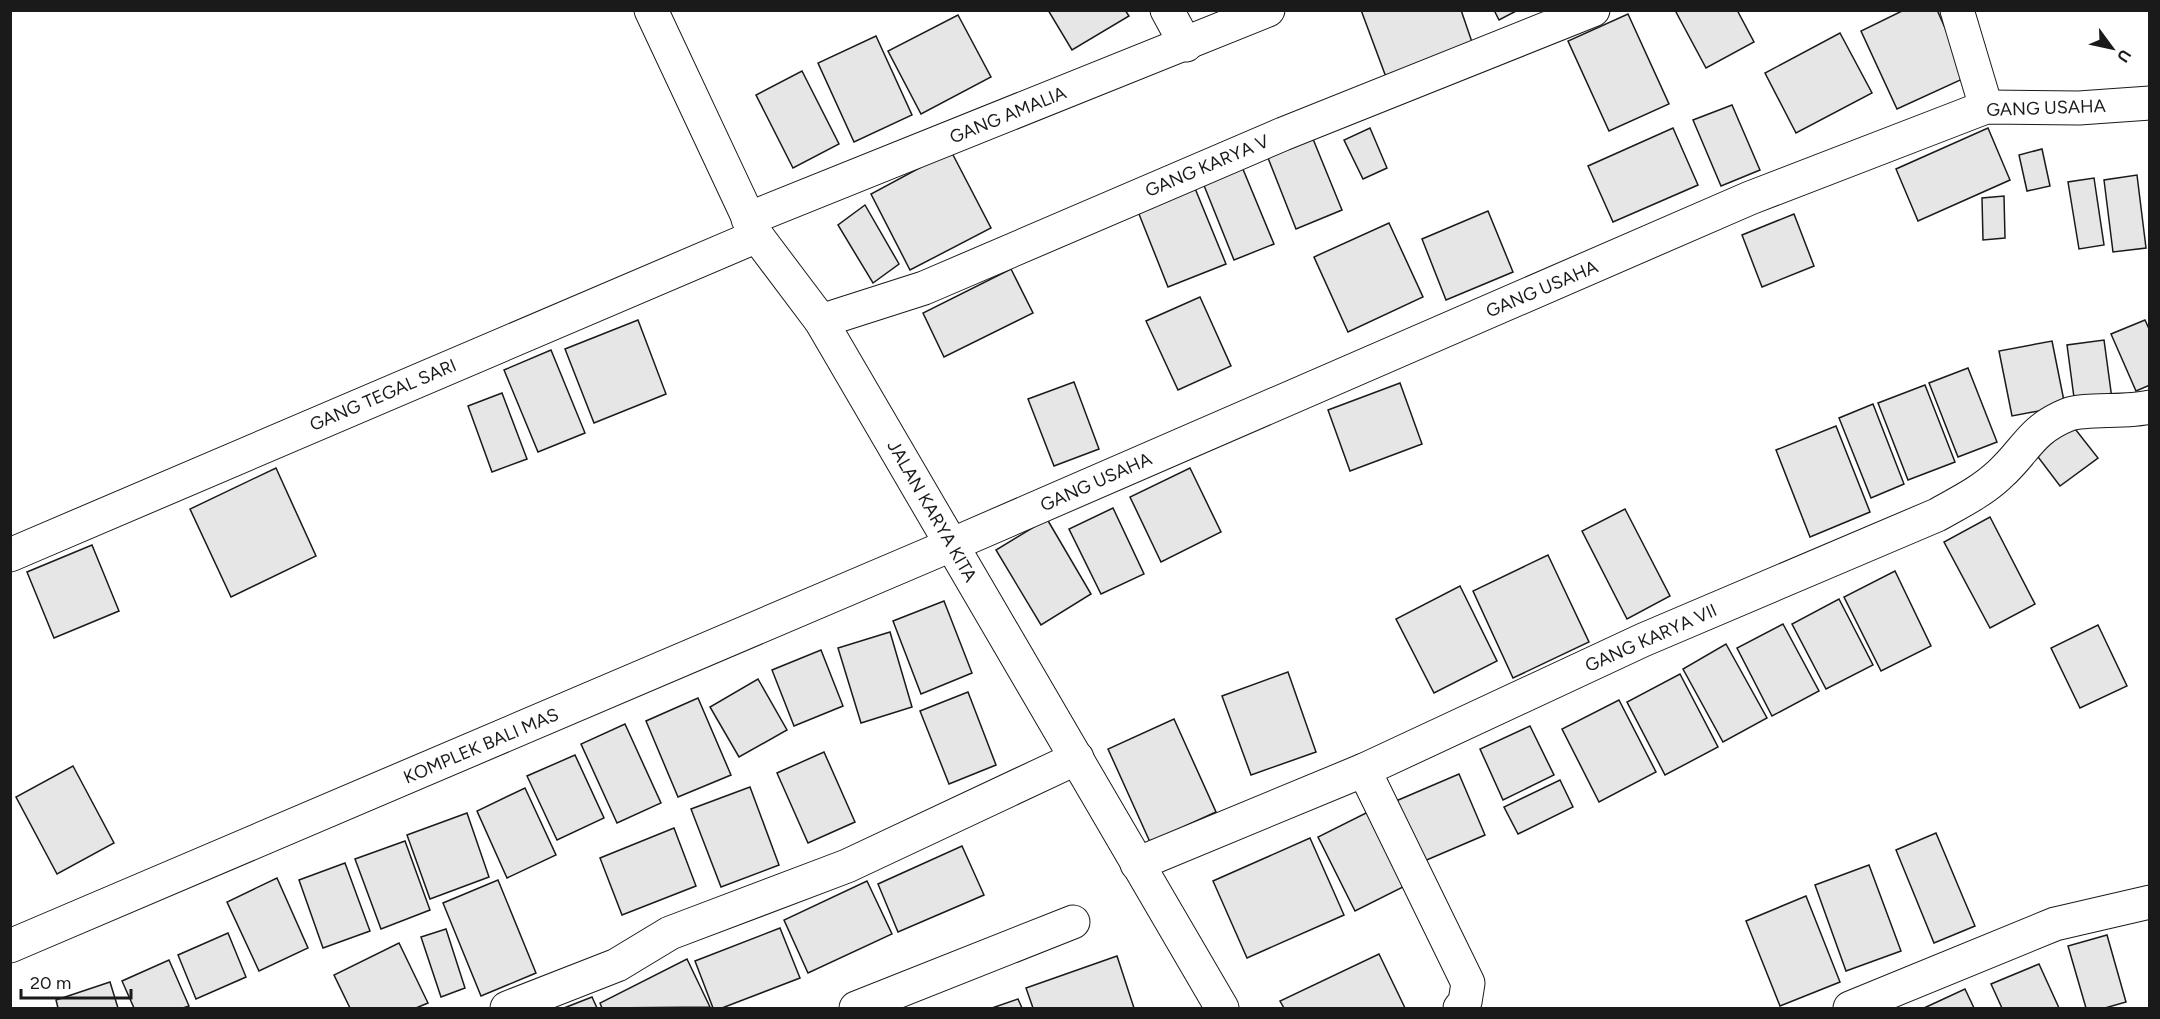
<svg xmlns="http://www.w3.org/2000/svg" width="2160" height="1019" font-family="Figtree,sans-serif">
<rect width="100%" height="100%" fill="#fff"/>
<g fill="#e6e6e6" stroke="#1a1a1a" stroke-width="1.5">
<polygon points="1048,10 1125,10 1129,16 1072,50"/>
<polygon points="1361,10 1461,10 1473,45 1386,77"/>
<polygon points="1494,10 1518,10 1499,20"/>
<polygon points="1679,10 1737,10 1754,42 1706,68 1676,12"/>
<polygon points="1904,10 1937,10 1967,77 1897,109 1861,31"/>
<polygon points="1628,14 1669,104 1609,131 1568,41"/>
<polygon points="958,15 991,77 921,114 888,51"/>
<polygon points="1840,33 1872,93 1796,133 1765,73"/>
<polygon points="876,36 912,115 854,142 818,63"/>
<polygon points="802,71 839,144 793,168 756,95"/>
<polygon points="1732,105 1760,170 1721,186 1693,120"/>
<polygon points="1370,128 1387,168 1363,179 1344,140"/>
<polygon points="1673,128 1698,185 1613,222 1588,166"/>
<polygon points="1988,128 2010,180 1918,221 1896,169"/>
<polygon points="1313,139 1342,210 1296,229 1268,158"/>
<polygon points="2042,149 2050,186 2027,191 2019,155"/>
<polygon points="951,151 991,228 910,270 871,194"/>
<polygon points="1240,162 1274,244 1234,260 1201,178"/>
<polygon points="2137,175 2146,248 2113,252 2104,180"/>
<polygon points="2094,178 2104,245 2079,249 2068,182"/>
<polygon points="1192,181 1226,264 1168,287 1135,204"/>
<polygon points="2004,196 2005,238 1983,240 1982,198"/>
<polygon points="865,205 899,264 873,283 838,225"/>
<polygon points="1488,211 1513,272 1446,300 1422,239"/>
<polygon points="1794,214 1814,266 1762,287 1742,235"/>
<polygon points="1389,223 1423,297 1348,332 1314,257"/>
<polygon points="1011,269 1033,313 944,357 923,313"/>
<polygon points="1200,297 1231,366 1178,390 1146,321"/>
<polygon points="638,320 666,394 594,423 565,349"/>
<polygon points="2145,320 2150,331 2150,385 2136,391 2111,334"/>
<polygon points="2104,340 2112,399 2075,405 2067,345"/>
<polygon points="2052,341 2065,406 2012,416 1999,351"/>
<polygon points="551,350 585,433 538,452 504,370"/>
<polygon points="1968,368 1997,442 1958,457 1929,383"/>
<polygon points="1074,382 1099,449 1054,466 1028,399"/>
<polygon points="1400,383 1422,444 1350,471 1328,410"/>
<polygon points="1925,385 1955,462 1908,480 1878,403"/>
<polygon points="502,393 527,459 492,472 468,406"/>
<polygon points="1873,404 1904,484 1871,498 1839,418"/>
<polygon points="2072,425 2098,458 2060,486 2035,453"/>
<polygon points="1836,426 1870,512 1810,537 1776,450"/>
<polygon points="276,468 316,556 231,597 190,509"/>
<polygon points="1190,468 1221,532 1161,562 1130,497"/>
<polygon points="1113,508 1144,574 1101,594 1069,529"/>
<polygon points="1625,509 1670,596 1627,619 1582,531"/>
<polygon points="1990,517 2035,604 1990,628 1944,542"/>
<polygon points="1047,519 1091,594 1041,625 996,550"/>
<polygon points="92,545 119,611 54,638 27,572"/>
<polygon points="1548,555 1589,642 1513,678 1473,591"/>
<polygon points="1895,571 1931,646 1881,671 1844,597"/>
<polygon points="1460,586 1497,661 1434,693 1396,619"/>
<polygon points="1839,599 1873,665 1826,689 1792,624"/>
<polygon points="944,601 972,673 921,694 893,621"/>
<polygon points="1783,624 1819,691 1772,716 1737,648"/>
<polygon points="2098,625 2127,686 2080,708 2051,648"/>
<polygon points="890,632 912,707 861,723 838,648"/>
<polygon points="1726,644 1767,718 1723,742 1683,669"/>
<polygon points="821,650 843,706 794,726 772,670"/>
<polygon points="1288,672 1316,752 1251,775 1222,696"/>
<polygon points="1680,674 1718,747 1665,775 1627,702"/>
<polygon points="758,679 787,730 739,757 710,707"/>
<polygon points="968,692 996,765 949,784 920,711"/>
<polygon points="698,698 731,775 678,797 646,721"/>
<polygon points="1619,700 1656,772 1599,802 1562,729"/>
<polygon points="1174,719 1216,812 1150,842 1108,749"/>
<polygon points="625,724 661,803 617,823 581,744"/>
<polygon points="1530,726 1554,775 1503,800 1480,749"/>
<polygon points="824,752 855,822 808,843 777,773"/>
<polygon points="575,755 604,818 557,840 527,776"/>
<polygon points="73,766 114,843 57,874 16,797"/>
<polygon points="1459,774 1485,835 1415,865 1389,804"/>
<polygon points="1560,780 1573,807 1518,834 1504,807"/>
<polygon points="750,787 779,865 721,887 691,809"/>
<polygon points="525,788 556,855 507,878 477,811"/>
<polygon points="1368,812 1405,886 1355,911 1318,837"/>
<polygon points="467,813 489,877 430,899 407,835"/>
<polygon points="674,828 696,886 622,915 600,858"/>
<polygon points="1936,833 1975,926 1934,943 1896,850"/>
<polygon points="1310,838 1344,915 1247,958 1213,881"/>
<polygon points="405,841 430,910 381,929 355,859"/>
<polygon points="962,846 984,895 898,932 878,884"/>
<polygon points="345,863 370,931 323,948 299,880"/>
<polygon points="1869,865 1901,951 1846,971 1815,885"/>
<polygon points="277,878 308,948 259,971 227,902"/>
<polygon points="498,880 536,973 481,996 443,903"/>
<polygon points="867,881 892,934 808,973 784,920"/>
<polygon points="1806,896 1840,982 1780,1006 1746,921"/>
<polygon points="780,928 800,978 722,1008 713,1008 695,961"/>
<polygon points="446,929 465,988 441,997 421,937"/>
<polygon points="228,933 246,977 196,999 178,955"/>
<polygon points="2107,935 2126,1002 2105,1008 2086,1008 2068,946"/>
<polygon points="399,943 428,1003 416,1008 350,1008 334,975"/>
<polygon points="1379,954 1405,1008 1284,1008 1280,1001"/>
<polygon points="1117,956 1134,1008 1033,1008 1026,988"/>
<polygon points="687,959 710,1007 602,1008 600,1003"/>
<polygon points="169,960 189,1006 183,1008 134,1008 122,981"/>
<polygon points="2039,964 2059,1008 2002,1008 1991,984"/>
<polygon points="110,982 118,1008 58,1008 56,1000"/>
<polygon points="1965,989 1974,1008 1924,1008"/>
<polygon points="592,997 597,1008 564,1008"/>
<polygon points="1018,999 1022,1008 992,1008"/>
</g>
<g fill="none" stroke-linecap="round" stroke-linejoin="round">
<g stroke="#1a1a1a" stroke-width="35">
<g id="street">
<polyline points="651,10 757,236 821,321 1222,1008"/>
<polyline points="1167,10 1186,45"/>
<polyline points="1957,10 1986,107"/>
<polyline points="748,219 1268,10"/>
<polyline points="821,321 924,288 1283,134 1593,10"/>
<polyline points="10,555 757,236"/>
<polyline points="1364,770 1468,983 1465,1002 1460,1008"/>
<path d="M1137 864 1364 770 1643 640 1937 515C1958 503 1981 492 1999 475 2026 451 2030 430 2067 415 2084 408 2126 413 2150 407"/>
<polyline points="10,946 951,545 1750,198 1986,107 2079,108 2150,103"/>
<polyline points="507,1008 617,965 670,933 847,866 1077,758"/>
<polyline points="856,1008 1073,922"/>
<polyline points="1850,1008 2055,924 2150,902"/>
</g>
</g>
<use href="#street" stroke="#fff" stroke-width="33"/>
</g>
<g text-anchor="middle" stroke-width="4.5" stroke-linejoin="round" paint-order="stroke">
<g font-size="18" fill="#1a1a1a" stroke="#fff">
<text transform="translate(2046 108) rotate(-2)" y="6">GANG USAHA</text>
<text transform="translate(1008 115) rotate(-22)" y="6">GANG AMALIA</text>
<text transform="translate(1207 166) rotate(-23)" y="6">GANG KARYA V</text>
<text transform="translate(1542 289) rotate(-23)" y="6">GANG USAHA</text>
<text transform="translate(383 395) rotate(-23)" y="6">GANG TEGAL SARI</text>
<text transform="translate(1096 482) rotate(-24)" y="6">GANG USAHA</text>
<text transform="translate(932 511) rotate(60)" y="6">JALAN KARYA KITA</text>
<text transform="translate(1651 638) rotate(-24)" y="6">GANG KARYA VII</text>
<text transform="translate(481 746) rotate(-23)" y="6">KOMPLEK BALI MAS</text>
</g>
</g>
<rect width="2160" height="1019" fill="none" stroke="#1a1a1a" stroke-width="24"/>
<g transform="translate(2112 48) rotate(123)" stroke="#ffffff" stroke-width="4.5" paint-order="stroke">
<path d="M0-4.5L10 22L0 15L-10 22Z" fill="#1a1a1a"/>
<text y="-9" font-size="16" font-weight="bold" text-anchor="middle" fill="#1a1a1a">U</text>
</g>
<path d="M21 989v9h110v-9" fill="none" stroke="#1a1a1a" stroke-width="3"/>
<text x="30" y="989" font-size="18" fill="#1a1a1a" stroke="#ffffff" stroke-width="4.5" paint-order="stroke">20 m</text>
</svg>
